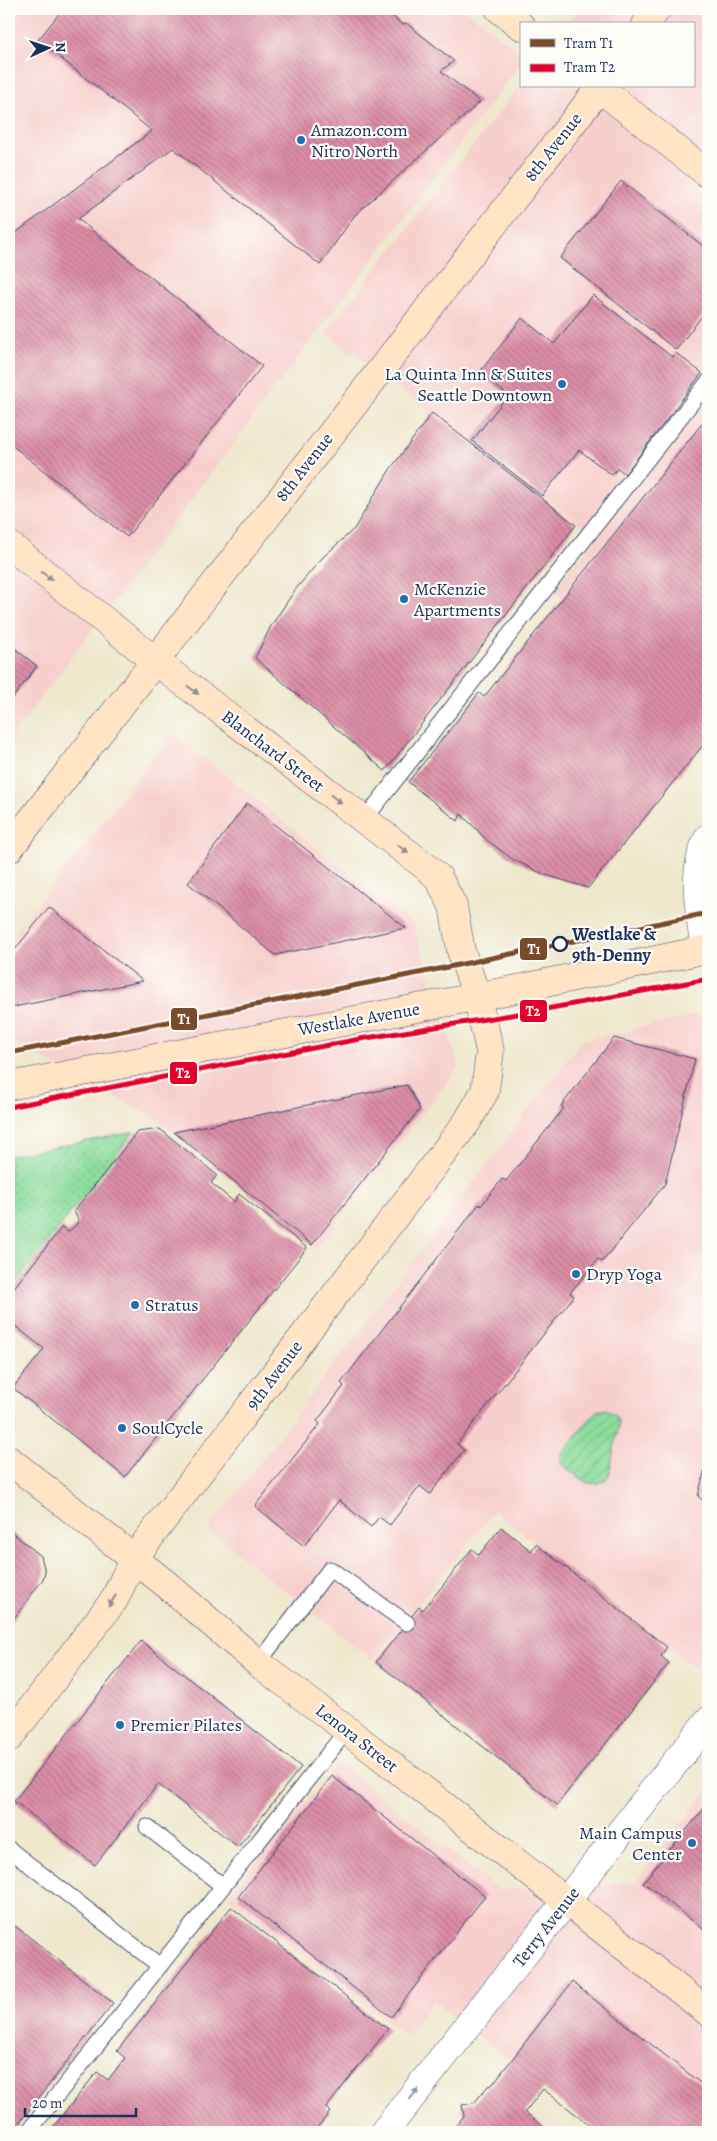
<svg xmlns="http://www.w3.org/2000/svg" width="717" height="2141" font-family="Alegreya,serif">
<defs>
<pattern id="grass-dots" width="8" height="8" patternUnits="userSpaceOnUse" patternTransform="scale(1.25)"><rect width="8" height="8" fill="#8cdc9c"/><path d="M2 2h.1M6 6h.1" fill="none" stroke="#78bd89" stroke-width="1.8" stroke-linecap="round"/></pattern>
<pattern id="garden-furrows" width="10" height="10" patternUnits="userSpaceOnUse" patternTransform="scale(1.25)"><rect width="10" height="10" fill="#8cdc9c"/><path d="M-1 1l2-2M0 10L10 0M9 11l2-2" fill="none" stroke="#78bd89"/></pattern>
<pattern id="building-back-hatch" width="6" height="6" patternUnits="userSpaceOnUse" patternTransform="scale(1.25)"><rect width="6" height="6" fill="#dc8da6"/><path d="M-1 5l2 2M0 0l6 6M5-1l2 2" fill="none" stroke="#b2748a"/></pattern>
</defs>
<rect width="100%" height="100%" fill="#fdfcf7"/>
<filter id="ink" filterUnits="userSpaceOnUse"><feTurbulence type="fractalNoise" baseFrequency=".02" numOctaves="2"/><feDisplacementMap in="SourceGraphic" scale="10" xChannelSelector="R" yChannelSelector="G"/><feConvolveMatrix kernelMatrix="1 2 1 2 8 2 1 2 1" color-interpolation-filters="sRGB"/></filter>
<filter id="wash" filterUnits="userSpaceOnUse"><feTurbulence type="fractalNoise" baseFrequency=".0096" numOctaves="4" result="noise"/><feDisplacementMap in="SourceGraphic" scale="20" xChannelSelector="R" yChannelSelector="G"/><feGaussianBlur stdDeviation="1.12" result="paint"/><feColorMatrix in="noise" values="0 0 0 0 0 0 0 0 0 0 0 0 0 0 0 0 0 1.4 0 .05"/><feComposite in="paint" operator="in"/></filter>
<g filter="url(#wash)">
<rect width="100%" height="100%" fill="#efe8cd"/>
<g fill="#f7d0ce">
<polygon points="9,9 464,9 521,52 521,63 9,740"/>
<polygon points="574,9 708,9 708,710 553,591 597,537 326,333 521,84 521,86 693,86 693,24 567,24 577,12"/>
<polygon points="173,734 413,924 459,1067 316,1249 162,1122 9,1040 9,940"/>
<polygon points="708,1012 708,1650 695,1668 494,1511 373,1660 208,1530 581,1041"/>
<polygon points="338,1763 498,1890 635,1882 708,1790 708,2132 598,2132 434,2001 406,2036 228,1897"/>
</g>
<polygon fill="url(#grass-dots)" stroke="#54867d" points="134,1132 9,1291 9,1156"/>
<polygon fill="url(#garden-furrows)" stroke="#54867d" points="606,1409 615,1415 619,1423 609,1475 606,1479 597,1484 587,1483 562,1465 560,1456 596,1411"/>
<g id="blocks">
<g fill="url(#building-back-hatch)">
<polygon points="63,9 383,9 403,25 406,23 454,61 441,71 480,102 354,216 320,265 173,148 78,219 262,366 127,537 9,443 9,238 152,131 38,40"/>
<polygon points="621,181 708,250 708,308 676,350 560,258"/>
<polygon points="593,295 672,357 676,353 702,373 625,474 618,468 612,475 579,450 542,496 472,441 508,395 479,373 522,318 554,344"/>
<polygon points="432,413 576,525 385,771 255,658 271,626 295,590 322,558 354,529 389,471"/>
<polygon points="708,416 708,739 588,888 543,874 514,860 488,841 461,814 458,821 408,782 479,693 484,697"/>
<polygon points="9,644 37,666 9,703"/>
<polygon points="247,803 373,902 406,928 275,955 188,883"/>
<polygon points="49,907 143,981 9,1008 9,957"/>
<polygon points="614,1038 695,1059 665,1184 602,1262 598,1259 570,1293 574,1296 457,1444 464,1450 430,1494 420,1486 390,1525 379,1517 371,1527 339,1500 304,1546 255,1506 320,1424 317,1421 344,1386 341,1383 479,1204 481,1206 502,1179 506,1181 564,1108 561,1106"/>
<polygon points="407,1085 420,1109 312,1245 174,1132"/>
<polygon points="160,1129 217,1175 211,1183 234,1202 239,1194 307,1248 125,1477 13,1388 44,1349 13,1324 14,1320 9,1316 9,1294 62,1227 68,1232 79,1222 74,1211 137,1132"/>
<polygon points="708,1457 708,1505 698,1496"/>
<polygon points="501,1527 531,1551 536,1544 667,1647 661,1656 669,1663 557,1805 376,1662 419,1607 423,1610 472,1549 479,1555"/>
<polygon points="9,1530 41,1556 45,1572 43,1579 9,1625"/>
<polygon points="141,1641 301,1767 238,1847 158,1784 95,1865 14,1801"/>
<polygon points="332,1776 485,1896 391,2017 238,1897"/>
<polygon points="708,1804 708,1933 643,1882"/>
<polygon points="231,1907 388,2029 326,2108 330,2112 314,2132 49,2132 97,2072 108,2080 125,2058 117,2051"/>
<polygon points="9,1921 113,2003 12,2132 9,2132"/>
<polygon points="572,1982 708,2089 708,2132 599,2132 543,2089 525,2112 550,2132 451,2132 464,2116 462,2105 474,2103 488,2086 492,2085"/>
</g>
</g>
</g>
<g filter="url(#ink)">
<use href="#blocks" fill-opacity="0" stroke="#3b4b6f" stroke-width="1"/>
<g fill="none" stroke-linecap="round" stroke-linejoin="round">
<g stroke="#3b4b6f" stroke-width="17">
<g id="lane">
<polyline points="364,820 708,382"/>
<polyline points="258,1663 330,1569 407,1623"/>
<polyline points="147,1827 223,1886"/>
<polyline points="9,1849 160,1966"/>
<polyline points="28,2132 347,1730"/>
</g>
</g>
<g stroke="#3b4b6f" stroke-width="29">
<g id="street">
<path d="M705 950C700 912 690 873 708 838"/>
<polyline points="384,2132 708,1721"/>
</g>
</g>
<g stroke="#3b4b6f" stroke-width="29">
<g id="secondary">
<polyline points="499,9 521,26"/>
<polyline points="646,24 657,9"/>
<polyline points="597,86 708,174"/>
<polyline points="9,545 163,667 425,866 438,877 453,906 461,951 477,997 490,1051 485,1091 467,1122 134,1558 114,1600 9,1738"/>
<polyline points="9,849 601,86"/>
<polyline points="9,1086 522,988 708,949"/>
<polyline points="9,1460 166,1584 258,1663 347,1730 708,2012"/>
</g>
</g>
<use href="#lane" stroke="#fff" stroke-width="15"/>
<use href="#street" stroke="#fff" stroke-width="28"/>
<use href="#secondary" stroke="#ffe4c6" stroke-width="28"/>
<g stroke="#fdfcf7" stroke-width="9">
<polyline id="tram-1" points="9,1053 429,971 708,913"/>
</g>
<g stroke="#fdfcf7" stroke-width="9">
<polyline id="tram-2" points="9,1107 360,1039 530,1012 708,979"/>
</g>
<use href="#tram-1" stroke="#7a4b2a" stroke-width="5"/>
<use href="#tram-2" stroke="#e4002b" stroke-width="5"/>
</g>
<defs><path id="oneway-solid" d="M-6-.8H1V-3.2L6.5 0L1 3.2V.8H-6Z" transform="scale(1.25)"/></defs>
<g fill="#8d8a92">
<use href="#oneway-solid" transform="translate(47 576) rotate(38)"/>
<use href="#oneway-solid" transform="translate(193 690) rotate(37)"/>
<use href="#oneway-solid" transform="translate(336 799) rotate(37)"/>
<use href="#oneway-solid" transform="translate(403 849) rotate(37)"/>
<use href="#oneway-solid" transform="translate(112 1601) rotate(123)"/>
</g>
<use fill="#8d97ae" href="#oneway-solid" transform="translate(414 2094) rotate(-52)"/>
</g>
<g fill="#1f6fb2" stroke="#fdfcf7" stroke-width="2">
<circle cx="301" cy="140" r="5"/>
<circle cx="562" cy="384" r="5"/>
<circle cx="404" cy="599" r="5"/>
<circle cx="576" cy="1274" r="5"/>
<circle cx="135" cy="1305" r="5"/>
<circle cx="122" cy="1428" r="5"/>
<circle cx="120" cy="1725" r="5"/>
<circle cx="692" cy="1843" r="5"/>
</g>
<circle fill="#fdfcf7" stroke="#1b2f5e" stroke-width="2.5" cx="560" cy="944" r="7"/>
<g text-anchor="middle" stroke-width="4.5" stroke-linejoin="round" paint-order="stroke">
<g font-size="18" fill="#1b2f5e" stroke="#fdfcf7" text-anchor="start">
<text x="311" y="136">Amazon.com<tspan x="311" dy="21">Nitro North</tspan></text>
<text x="552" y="380" text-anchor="end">La Quinta Inn &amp; Suites<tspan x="552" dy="21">Seattle Downtown</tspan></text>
<text x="414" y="595">McKenzie<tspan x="414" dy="21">Apartments</tspan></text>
<text x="586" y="1280">Dryp Yoga</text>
<text x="145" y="1311">Stratus</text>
<text x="132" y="1434">SoulCycle</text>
<text x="130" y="1731">Premier Pilates</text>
<text x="682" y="1839" text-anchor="end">Main Campus<tspan x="682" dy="21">Center</tspan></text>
</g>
<g font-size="18" fill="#1b2f5e" stroke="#fdfcf7">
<text transform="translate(553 147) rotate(-52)" y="6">8th Avenue</text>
<text transform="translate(304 467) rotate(-52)" y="6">8th Avenue</text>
<text transform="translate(273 751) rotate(37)" y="6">Blanchard Street</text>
<text transform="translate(359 1019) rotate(-10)" y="6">Westlake Avenue</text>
<text transform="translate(274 1375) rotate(-53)" y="6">9th Avenue</text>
<text transform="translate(357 1738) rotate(38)" y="6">Lenora Street</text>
<text transform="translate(546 1927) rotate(-52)" y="6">Terry Avenue</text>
</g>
<g font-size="18" font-weight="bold" fill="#1b2f5e" stroke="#fdfcf7" text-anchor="start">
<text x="572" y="940">Westlake &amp;<tspan x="572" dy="21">9th-Denny</tspan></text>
</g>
</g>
<g stroke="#fdfcf7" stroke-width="2">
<rect x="519" y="937" width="29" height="24" rx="5" fill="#7a4b2a"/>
<rect x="519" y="999" width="29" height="24" rx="5" fill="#e4002b"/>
<rect x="170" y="1007" width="28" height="24" rx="5" fill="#7a4b2a"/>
<rect x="169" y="1061" width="29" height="24" rx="5" fill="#e4002b"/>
</g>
<g font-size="14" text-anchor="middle" font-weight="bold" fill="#fff">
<text x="534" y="954">T1</text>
<text x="533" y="1016">T2</text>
<text x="184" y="1024">T1</text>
<text x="183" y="1078">T2</text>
</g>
<rect width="717" height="2141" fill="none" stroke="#fdfcf7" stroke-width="30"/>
<rect x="520" y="22" width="175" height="65" fill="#fdfcf7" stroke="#a3aaba"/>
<rect x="530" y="39" width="25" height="8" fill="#7a4b2a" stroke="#a3aaba"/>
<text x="564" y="48" font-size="15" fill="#1b2f5e">Tram T1</text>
<rect x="530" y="64" width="25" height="8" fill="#e4002b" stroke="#a3aaba"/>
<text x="564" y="72" font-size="15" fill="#1b2f5e">Tram T2</text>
<g transform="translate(48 48) rotate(87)" stroke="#fdfcf7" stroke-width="4" paint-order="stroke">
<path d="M0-4L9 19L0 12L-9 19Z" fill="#1b2f5e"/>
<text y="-8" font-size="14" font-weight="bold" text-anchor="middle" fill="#1b2f5e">N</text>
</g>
<path d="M25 2108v8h111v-8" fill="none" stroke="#1b2f5e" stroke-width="2.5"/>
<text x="32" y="2108" font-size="15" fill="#1b2f5e" stroke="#fdfcf7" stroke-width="4" paint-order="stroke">20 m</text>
</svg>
